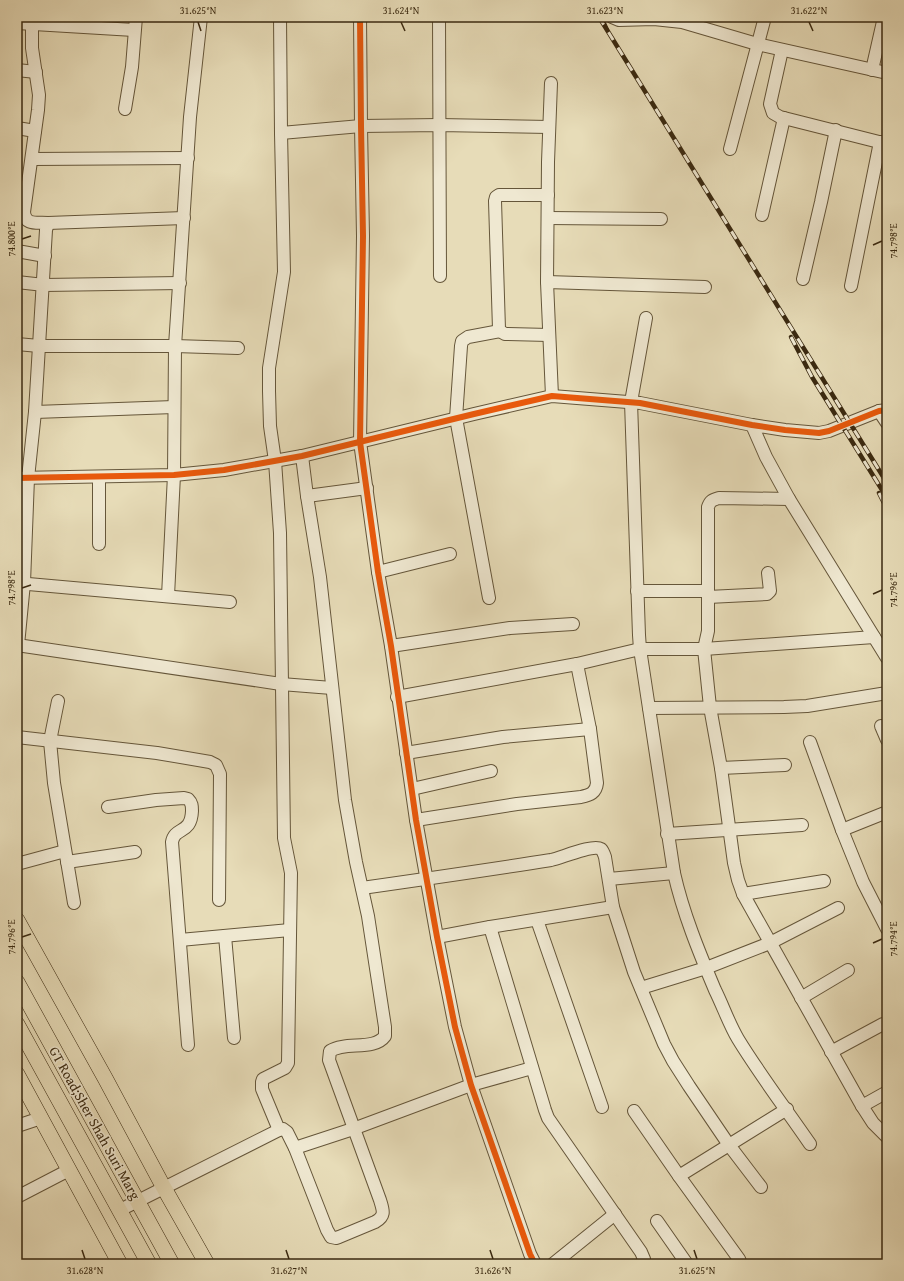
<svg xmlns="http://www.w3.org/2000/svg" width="904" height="1281" font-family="'Gentium Book Plus',serif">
<rect width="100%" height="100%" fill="#e7dcb8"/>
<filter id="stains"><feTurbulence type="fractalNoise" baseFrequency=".005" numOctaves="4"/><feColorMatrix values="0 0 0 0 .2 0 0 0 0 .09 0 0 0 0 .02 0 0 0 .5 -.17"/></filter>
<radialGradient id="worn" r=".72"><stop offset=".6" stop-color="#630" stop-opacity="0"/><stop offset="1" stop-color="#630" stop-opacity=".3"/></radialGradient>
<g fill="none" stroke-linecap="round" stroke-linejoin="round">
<g stroke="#65563a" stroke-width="14">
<g id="minor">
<path d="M32 17V48L39 95 38 110 24 212C25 226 37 222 48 223L184 218"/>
<polyline points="360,17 361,126 363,236 360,442 378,572 391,646 416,820 437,937 455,1027 471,1085 530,1254 535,1264"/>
<polyline points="439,17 440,276"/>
<polyline points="612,17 619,20 654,19 682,22 757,44 887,73"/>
<polyline points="17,23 134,30"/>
<polyline points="782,50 770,104 773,113 780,117 887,144"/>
<polyline points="17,70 36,72"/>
<polyline points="872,70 884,17"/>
<polyline points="551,83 548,162 547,282 552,396"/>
<polyline points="125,109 132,67 136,17"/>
<polyline points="17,128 35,131"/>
<polyline points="281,133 361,126 439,125 549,127"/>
<polyline points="730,149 765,17"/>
<polyline points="32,159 188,158"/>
<polyline points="548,195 499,195 496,197 495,201 499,329 500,331 505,334 549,335"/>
<polyline points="762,215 784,118"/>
<polyline points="548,218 661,219"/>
<polyline points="17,251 45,256"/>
<polyline points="803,279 821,202 836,130"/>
<polyline points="17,282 44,285 180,283"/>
<polyline points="547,282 705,287"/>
<polyline points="851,286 880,142"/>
<path d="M646 318 631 402 639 635 640 649 674 873C683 913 699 952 715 990 723 1006 729 1024 738 1039 760 1075 786 1109 810 1144"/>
<polyline points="17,344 39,346 175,346 238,348"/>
<polyline points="879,411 887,423"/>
<polyline points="35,412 174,407"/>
<polyline points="752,425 766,457 789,499 887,658"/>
<polyline points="99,477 99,544"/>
<polyline points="17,478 174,475 224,470 302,456 474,414 552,396 640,403 752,425 785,430 819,433 829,431 879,411 887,410"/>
<polyline points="307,496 367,488"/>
<path d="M789 499 719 498C712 500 710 501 708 507V631L704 649 710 707 721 768 734 863 738 880 743 894 862 1106 873 1123 887 1137"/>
<polyline points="378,572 450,554"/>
<polyline points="17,583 230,602"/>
<polyline points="637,591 708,591"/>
<polyline points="168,596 174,475 175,346 190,117 201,17"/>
<polyline points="708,597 767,594 770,591 768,573"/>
<polyline points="489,598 456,418 461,346 462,341 468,337 500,331"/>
<polyline points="17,645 281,684 332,688"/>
<polyline points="18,645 24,583 28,478 35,412 46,230 48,223"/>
<polyline points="391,646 510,628 573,624"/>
<polyline points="397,697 577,664 640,649 704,649 874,637"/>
<polyline points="58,701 50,741 54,783 74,903"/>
<polyline points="649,708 784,707 807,706 887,693"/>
<polyline points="881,726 887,740"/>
<polyline points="17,737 157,753 210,762 216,765 220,774 219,900"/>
<polyline points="810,742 842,830 863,882 887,929"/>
<polyline points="406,753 503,737 590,729"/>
<polyline points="721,768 785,765"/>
<polyline points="412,789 491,771"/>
<path d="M108 807 156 800 184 798 188 799C192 803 192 806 192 811 191 835 175 826 172 842L188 1045"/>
<path d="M416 820 517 804 581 797C590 795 596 793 597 783L590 729 577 664"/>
<polyline points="842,830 887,812"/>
<polyline points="667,834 802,825"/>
<polyline points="67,862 135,852"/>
<polyline points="17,864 65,851"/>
<polyline points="609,879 674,873"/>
<path d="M362 888C425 879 488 870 551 860 561 858 593 844 601 849 603 851 604 854 605 857L613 907 623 938 634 972 664 1044 673 1061 689 1086 729 1145 787 1109"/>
<polyline points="743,894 824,881"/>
<polyline points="537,920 602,1107"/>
<polyline points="490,927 545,1110 548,1118 641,1252 644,1259 643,1264"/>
<polyline points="225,936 234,1038"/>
<polyline points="437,937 490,927 613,907"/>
<polyline points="180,940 290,930"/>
<polyline points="641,988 706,968 770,943 838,908"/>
<polyline points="801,998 848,970"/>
<polyline points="831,1052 883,1024"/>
<polyline points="862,1106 887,1092"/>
<polyline points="634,1111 679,1176 739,1259 741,1264"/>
<polyline points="17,1126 41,1118"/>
<polyline points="279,1130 262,1089 262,1082 263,1079 285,1068 288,1063 291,873 284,838 280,533 275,461 270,426 269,391 269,368 284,272 281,133 280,17"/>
<polyline points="295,1148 353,1129 471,1085 532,1068"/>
<polyline points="679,1176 729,1145 761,1187"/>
<polyline points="17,1197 69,1170"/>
<path d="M120 1210 279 1130 283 1129 287 1132 295 1148 327 1230 331 1237 336 1238 339 1237 375 1222C386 1216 383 1210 380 1200L329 1060 330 1051C346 1041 374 1051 385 1036V1027L368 916 356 862 345 800 320 577 307 496 302 456"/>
<polyline points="657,1221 687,1264"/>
<polyline points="553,1264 615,1214"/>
</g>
</g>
<g stroke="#3a2910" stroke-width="16">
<g id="major">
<polyline points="17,920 105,1078 164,1188 207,1264"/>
<polyline points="17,982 172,1264"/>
<polyline points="17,1024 149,1264"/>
<polyline points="17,1074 120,1264"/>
</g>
</g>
<use href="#minor" stroke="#efe8d1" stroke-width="12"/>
<use href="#major" stroke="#e7dcb8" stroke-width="15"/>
<g stroke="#3a2910" stroke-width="4.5">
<g id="rail">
<polyline points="599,17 887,483"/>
<polyline points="791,337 812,377 887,498"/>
<polyline points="879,493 887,509"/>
</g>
</g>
<use href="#rail" stroke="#efe8d1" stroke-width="3" stroke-dasharray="9" stroke-linecap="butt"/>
<g stroke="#efe8d1" stroke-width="8">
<g id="cycleway">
<polyline points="360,17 361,126 363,236 360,442 378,572 391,646 416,820 437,937 455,1027 471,1085 530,1254 535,1264"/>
<polyline points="17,478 174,475 224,470 302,456 474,414 552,396 640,403 752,425 785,430 819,433 829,431 879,411 887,410"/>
</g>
</g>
<use href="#cycleway" stroke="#e8590c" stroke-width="6"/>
</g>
<path fill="none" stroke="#3a2910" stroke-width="1.5" d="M198 22 201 31M401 22 405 31M605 22 609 31M809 22 813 31M22 239 31 236M873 245 882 241M22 588 31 585M873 594 882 590M22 937 31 934M873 943 882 939M82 1250 85 1259M286 1250 289 1259M490 1250 493 1259M694 1250 697 1259"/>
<g text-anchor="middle" stroke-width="3" stroke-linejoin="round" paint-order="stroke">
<g font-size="14" fill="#3a2910" stroke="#efe8d1">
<text transform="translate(95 1123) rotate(61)" y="5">GT Road;Sher Shah Suri Marg</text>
</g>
</g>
<rect width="904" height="1281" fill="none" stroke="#e7dcb8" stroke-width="44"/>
<rect x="22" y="22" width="860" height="1237" fill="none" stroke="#3a2910" stroke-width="1.5"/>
<g font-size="10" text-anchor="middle" fill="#3a2910">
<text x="198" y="14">31.625°N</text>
<text x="401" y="14">31.624°N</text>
<text x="605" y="14">31.623°N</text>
<text x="809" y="14">31.622°N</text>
<text transform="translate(11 239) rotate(-90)" y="4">74.800°E</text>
<text transform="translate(893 241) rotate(-90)" y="4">74.798°E</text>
<text transform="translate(11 588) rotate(-90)" y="4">74.798°E</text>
<text transform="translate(893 590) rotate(-90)" y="4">74.796°E</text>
<text transform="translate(11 937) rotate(-90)" y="4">74.796°E</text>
<text transform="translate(893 939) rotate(-90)" y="4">74.794°E</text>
<text x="85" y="1274">31.628°N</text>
<text x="289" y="1274">31.627°N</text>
<text x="493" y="1274">31.626°N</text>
<text x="697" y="1274">31.625°N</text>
</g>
<rect width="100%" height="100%" filter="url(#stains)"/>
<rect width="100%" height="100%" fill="url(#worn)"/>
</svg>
